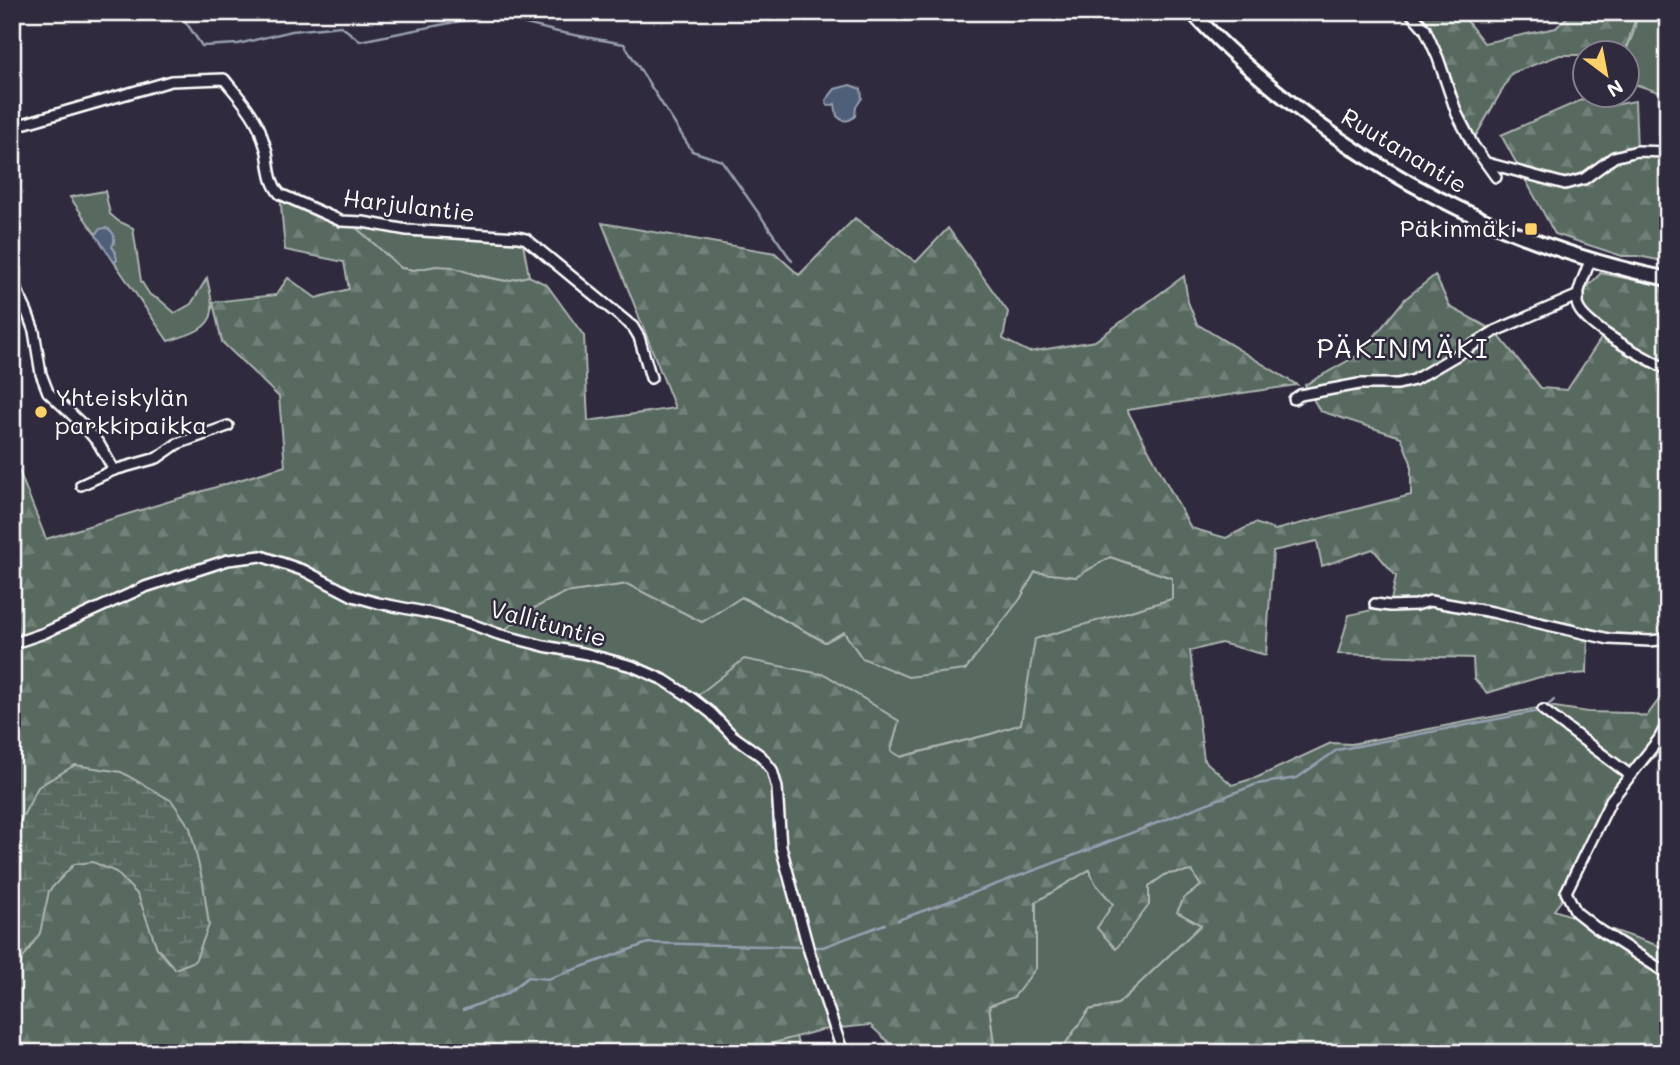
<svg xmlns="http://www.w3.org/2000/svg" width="1680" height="1065" font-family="Mali,sans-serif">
<defs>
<pattern id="forest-firs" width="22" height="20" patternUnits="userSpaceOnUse" patternTransform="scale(1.75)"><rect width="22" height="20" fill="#586960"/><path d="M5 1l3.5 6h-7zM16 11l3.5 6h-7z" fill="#718078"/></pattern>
<pattern id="wetland-marsh" width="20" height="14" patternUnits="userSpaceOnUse" patternTransform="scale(1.75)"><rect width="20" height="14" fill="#586960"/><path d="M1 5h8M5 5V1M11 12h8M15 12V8" fill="none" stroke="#718078"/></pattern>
</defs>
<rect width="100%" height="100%" fill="#2f2a3d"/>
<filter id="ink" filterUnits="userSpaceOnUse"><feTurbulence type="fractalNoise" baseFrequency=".0143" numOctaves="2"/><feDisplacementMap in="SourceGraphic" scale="14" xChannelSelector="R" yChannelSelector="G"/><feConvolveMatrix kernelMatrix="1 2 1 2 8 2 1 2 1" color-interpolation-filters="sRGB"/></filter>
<g filter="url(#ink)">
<g fill="#586960" stroke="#acb4b0" stroke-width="2">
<path d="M1634 12H1668V93L1664 94 1634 84 1628 71V52H1626C1630 38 1639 28 1634 12Z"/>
<path d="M105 191 110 214 118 221 133 228 141 281 150 295 160 300 175 313 191 304 207 278C209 288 213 301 212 311 210 331 184 336 168 341L114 262 116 261 111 247 114 243 96 233V235L70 197Z"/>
<polygon points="352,224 522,238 529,276 506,281 437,266 414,270 401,268"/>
<polygon points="1110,557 1172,578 1172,599 1036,639 1022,724 991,734 900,757 891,751 693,699 498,634 534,608 564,593 628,584 702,622 741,597 825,642 844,632 862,658 1020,599 1035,572 1076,577"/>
<polygon points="1089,870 1096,884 1113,904 1149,905 1149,886 1166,874 1192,871 1201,886 1184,898 1201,925 1118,1004 1089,1010 1059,1053 995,1053 989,1005 1014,996 1036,968 1036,902"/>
<polygon points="796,1036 800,1053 737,1053 737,1052"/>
</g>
<g fill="url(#forest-firs)" stroke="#acb4b0" stroke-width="2" fill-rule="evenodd">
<polygon points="1410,12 1460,12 1484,43 1556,28 1572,12 1621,12 1635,20 1625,52 1586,52 1585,55 1560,55 1512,73 1474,139 1457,114 1438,58"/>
<polygon points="1593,95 1612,95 1609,106 1635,101 1637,150 1668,152 1668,262 1638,256 1622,256 1555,234 1501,135"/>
<path d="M280 194 352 224 401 268 414 270 437 266 452 267 479 276 506 281 529 276 547 285 584 336 588 421 675 408 602 223 775 253 799 275 855 218 916 262 948 228 1008 312 1003 339 1029 352 1095 341 1184 276 1188 302 1197 324 1297 385 1127 410 1191 528 1226 538 1255 523 1275 530 1411 495V463L1401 437 1320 411 1305 385 1360 354 1405 299 1435 275 1450 307 1495 331 1541 388 1567 390 1604 334 1580 314 1579 295 1601 273 1668 287V639L1588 634 1587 673 1540 677 1487 693 1474 678 1473 658 1338 654 1349 615 1390 606 1396 576 1373 549 1322 566 1317 541 1273 551 1266 655 1221 643 1190 651 1204 760 1232 785 1258 777 1331 743 1351 744 1548 706 1588 712 1632 713 1646 717 1668 687V742L1619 794 1573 886 1554 910 1668 949V1053H1059L1089 1010 1118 1004 1201 925 1177 912 1184 898 1201 886 1192 871 1166 874 1149 886V905L1116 949 1097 928 1113 904 1096 884 1089 870 1036 902V968L1014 997 989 1006 995 1053H900L870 1025 821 1030 737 1053H12V453L46 539 285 466 279 397 222 342 213 302 276 295 288 278 316 298 349 289 344 262 285 250ZM1110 557 1172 578V599L1035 639 1021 724 991 734 901 757 891 751 899 721 826 675 744 659 693 699 632 666 499 634 534 608 564 593 627 584 702 622 742 597 825 642 844 632 862 658 908 677 965 670 1020 599 1035 572 1076 577Z"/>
</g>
<polygon fill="url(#wetland-marsh)" stroke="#acb4b0" stroke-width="2" points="75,765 121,772 172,801 190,828 203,883 209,925 195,961 175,969 157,948 138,895 116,872 93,862 74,864 49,891 40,933 17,967 12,967 12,837 38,787"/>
<g fill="#505e79" stroke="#969eaf" stroke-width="2">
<path d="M850 85 861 89 862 98 856 107 855 116C849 122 843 122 837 116L835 104 829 106 827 105 826 100 835 89Z"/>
<path d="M106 228C115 231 116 239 112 247L115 251 117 260 114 262 96 235 100 229Z"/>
</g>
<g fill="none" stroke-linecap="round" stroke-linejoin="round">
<g stroke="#969eaf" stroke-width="2.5">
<polyline points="181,12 181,15 202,46 238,44 292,31 341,26 360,41 490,15 558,32 624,44 692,151 722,161 792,261"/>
<polyline points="1545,708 1554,700"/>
<polyline points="898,920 1049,865 1257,784 1297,778 1337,750 1539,711"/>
<polyline points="811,947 823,947 885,924"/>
<polyline points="463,1010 506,994 528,977 548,979 648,943 804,947"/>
</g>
<g stroke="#fff" stroke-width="14">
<g id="street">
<polyline points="1410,12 1425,29 1438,58 1457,114 1473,145 1496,177"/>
<path d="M12 127 171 81 224 79C237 95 252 111 260 130 262 137 265 145 267 152 270 167 269 182 280 194L341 221 363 222 407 230 518 237 526 239 633 327 639 337 651 378"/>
<polyline points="1487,163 1565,184 1584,179 1614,157 1637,151 1668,152"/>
<path d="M1590 260C1587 271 1577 290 1577 302 1577 324 1649 359 1668 370"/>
<polyline points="12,280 27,312 34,331 41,374 48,392 84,426 99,444 114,470"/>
<polyline points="1294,399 1300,395 1359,384 1398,384 1414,380 1462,352 1495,331 1579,295"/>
<polyline points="81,485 114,470 157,458 177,444 228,426"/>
<polyline points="1375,604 1390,606 1416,605 1430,601 1492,612 1609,639 1650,641 1668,639"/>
<polyline points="12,644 44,633 145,587 228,560 261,556 305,571 353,596 378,603 440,615 471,624 498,634 544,646 587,654 632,666 664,680 693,699 711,713 733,736 761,756 772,770 777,788 781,847 809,951 843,1053"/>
<polyline points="1543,710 1630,775"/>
<polyline points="1668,723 1659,739 1611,800 1566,892 1576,912 1595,927 1668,974"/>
</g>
</g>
<g stroke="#fff" stroke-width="18">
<path id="secondary" d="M1192 12C1217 40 1245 65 1274 89 1387 184 1522 249 1668 279"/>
</g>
<use href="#street" stroke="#2f2a3d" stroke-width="9"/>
<use href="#secondary" stroke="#2f2a3d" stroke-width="12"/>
</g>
</g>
<g fill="#ffd166" stroke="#2f2a3d" stroke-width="2.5">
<rect x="1524" y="222" width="14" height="14" rx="3.5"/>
<circle cx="41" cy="412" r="7"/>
</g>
<g text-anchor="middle" stroke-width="5" stroke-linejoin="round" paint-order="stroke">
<g font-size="24" fill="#fff" stroke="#2f2a3d">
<text transform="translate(1404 151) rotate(31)" y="8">Ruutanantie</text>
<text transform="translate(409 206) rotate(7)" y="8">Harjulantie</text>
<text transform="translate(548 624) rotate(15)" y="8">Vallituntie</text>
</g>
<g font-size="24" fill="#fff" stroke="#2f2a3d" text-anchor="end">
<text x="1517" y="237">Päkinmäki</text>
<text x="55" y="406" text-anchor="start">Yhteiskylän<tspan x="55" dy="28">parkkipaikka</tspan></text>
</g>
<g font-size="28" letter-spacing="2" fill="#fff" stroke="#2f2a3d">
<text x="1403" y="358">PÄKINMÄKI</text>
</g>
</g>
<rect width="1680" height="1065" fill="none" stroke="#2f2a3d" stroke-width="42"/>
<rect x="21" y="21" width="1638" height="1023" fill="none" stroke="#fff" stroke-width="2.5" filter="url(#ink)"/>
<g transform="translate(1606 74) rotate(148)"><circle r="33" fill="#2f2a3d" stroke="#827f8b" stroke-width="2"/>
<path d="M0-5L12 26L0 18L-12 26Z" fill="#ffd166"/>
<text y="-10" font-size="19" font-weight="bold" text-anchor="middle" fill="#ffffff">N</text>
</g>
</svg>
